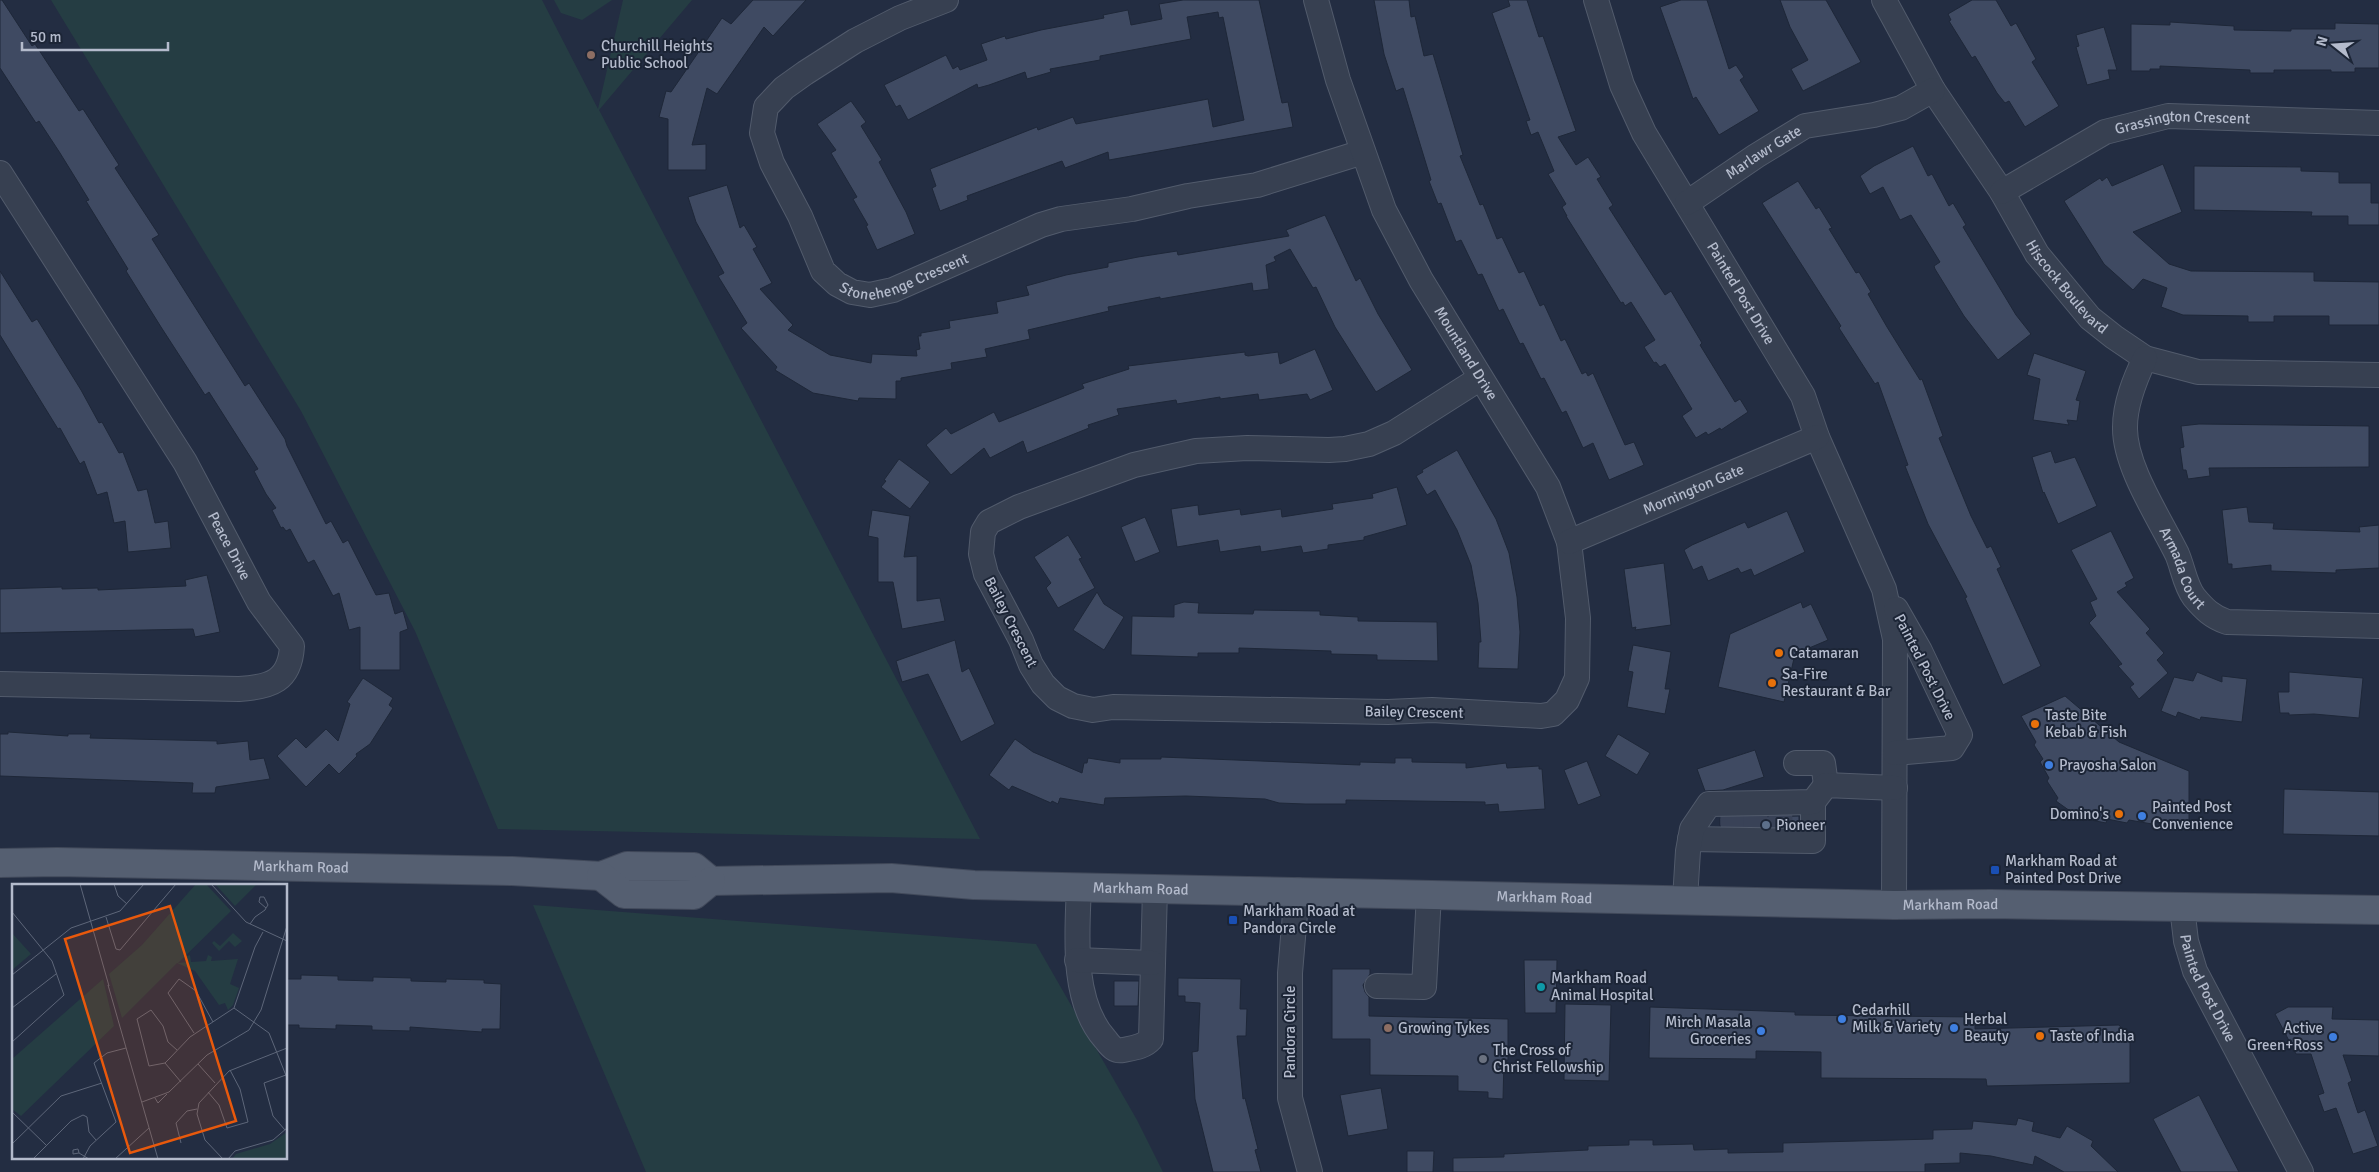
<svg xmlns="http://www.w3.org/2000/svg" width="2379" height="1172" font-family="Signika,sans-serif">
<rect width="100%" height="100%" fill="#232d42"/>
<g fill="#253d43">
<polygon points="51,0 542,0 598,109 623,0 692,0 599,110 980,839 498,829 415,631 301,411"/>
<polygon points="554,0 612,0 582,20 561,13"/>
<polygon points="533,905 1036,944 1137,1120 1163,1172 646,1172"/>
</g>
<g fill="#3f4a62" stroke="#1e2738">
<polygon points="0,0 2,0 32,46 35,44 79,111 83,109 119,165 115,168 159,235 152,239 245,386 249,383 285,439 287,446 326,524 331,521 343,543 348,540 376,595 389,593 395,614 403,611 408,629 400,632 400,670 360,670 360,627 349,630 339,593 333,596 314,560 308,563 290,529 286,531 283,527 281,528 272,510 276,508 266,494 254,471 258,469 209,392 205,395 161,327 126,271 128,269 86,201 89,200 60,153 39,121 36,123 0,68"/>
<polygon points="753,0 806,0 773,36 764,27 717,94 707,88 692,145 706,144 706,170 668,170 668,119 659,117 666,91 671,92 722,18 731,24"/>
<polygon points="1183,0 1259,0 1282,103 1288,102 1293,127 1109,160 1108,152 1065,168 1062,161 967,196 968,200 940,211 932,188 936,186 930,169 1037,127 1038,130 1073,117 1076,124 1208,99 1213,127 1244,120 1223,17 1219,18 1218,12 1187,17 1191,39 1100,56 1100,60 1050,69 1051,72 1027,79 1025,72 989,85 978,88 977,84 908,120 900,105 896,107 884,85 946,55 953,69 958,66 960,70 987,60 981,44 1005,36 1006,39 1041,30 1104,18 1103,15 1128,10 1131,25 1162,19 1159,4"/>
<polygon points="1374,0 1409,0 1411,17 1415,16 1424,56 1433,54 1463,155 1460,156 1480,205 1483,204 1497,239 1502,237 1519,273 1524,271 1540,306 1544,304 1561,341 1565,339 1582,374 1586,372 1588,376 1593,373 1625,445 1634,442 1644,465 1609,480 1593,443 1583,448 1566,411 1562,413 1544,378 1541,379 1523,343 1520,344 1503,309 1499,311 1482,274 1478,275 1461,240 1456,242 1441,203 1438,204 1429,181 1431,180 1403,88 1396,91 1384,54"/>
<polygon points="1508,0 1527,0 1539,37 1543,36 1576,131 1558,137 1576,165 1588,157 1601,177 1597,179 1613,205 1609,208 1665,295 1671,291 1702,343 1700,345 1735,402 1740,399 1748,412 1721,430 1720,428 1708,435 1706,432 1696,438 1682,416 1692,409 1665,364 1660,367 1656,362 1654,363 1644,347 1655,340 1631,302 1625,306 1623,302 1621,303 1566,216 1567,216 1562,207 1566,204 1548,174 1554,171 1538,132 1531,135 1526,121 1530,120 1492,13 1510,6"/>
<polygon points="1681,0 1707,0 1729,69 1736,65 1744,77 1740,80 1759,111 1719,135 1696,97 1693,99 1660,7"/>
<polygon points="1780,0 1826,0 1861,62 1803,91 1791,69 1808,60 1790,27"/>
<polygon points="1972,0 1996,0 2011,26 2016,23 2036,59 2032,62 2059,106 2025,127 2009,101 2005,103 1997,93 1975,56 1972,58 1949,21 1951,20 1948,14"/>
<polygon points="2170,22 2234,26 2234,30 2291,31 2291,29 2335,29 2335,23 2379,24 2379,68 2355,68 2355,72 2331,72 2331,70 2274,70 2274,73 2250,73 2250,70 2160,66 2160,69 2150,69 2150,71 2131,71 2131,24 2170,25"/>
<polygon points="2104,27 2117,70 2108,70 2110,79 2087,85 2076,47 2079,46 2076,35"/>
<polygon points="851,101 866,122 861,126 882,160 879,162 906,212 915,234 877,250 866,226 868,225 853,199 857,197 831,153 836,150 817,124"/>
<polygon points="1913,146 1928,176 1932,174 1949,206 1953,203 1966,225 1963,227 2016,315 2031,334 1998,360 1964,316 1935,269 1934,266 1940,262 1911,215 1900,220 1883,187 1870,194 1860,176 1874,166"/>
<polygon points="2163,164 2182,212 2133,232 2169,264 2191,271 2314,272 2314,281 2379,282 2379,325 2329,325 2329,316 2274,316 2274,322 2248,322 2248,316 2183,315 2161,307 2167,288 2143,279 2133,290 2104,264 2064,201 2100,178 2102,181 2107,177 2112,186"/>
<polygon points="2194,166 2301,167 2301,171 2339,172 2339,183 2371,183 2371,203 2379,203 2379,225 2348,225 2348,216 2311,216 2312,212 2194,210"/>
<polygon points="1798,181 1816,209 1819,207 1832,228 1829,229 1856,273 1859,272 1871,292 1868,294 1887,327 1920,380 1922,379 1943,436 1939,438 1971,516 1987,548 1991,546 2001,567 1997,569 2041,666 2003,685 1965,598 1967,597 1928,524 1905,466 1908,465 1878,382 1875,384 1839,328 1841,326 1762,203"/>
<polygon points="727,185 740,228 744,225 757,247 753,249 772,283 760,289 793,325 788,330 830,355 871,363 872,354 917,356 916,350 920,349 918,336 921,336 921,333 950,328 949,321 998,313 996,302 1029,295 1026,286 1066,275 1108,267 1108,263 1138,257 1177,251 1178,255 1289,236 1286,230 1325,215 1356,281 1360,278 1378,314 1412,370 1376,392 1335,327 1316,287 1313,288 1290,249 1274,257 1276,261 1266,265 1269,289 1253,291 1252,283 1160,299 1160,297 1108,307 1109,311 1028,330 1030,339 985,349 987,357 951,363 952,369 901,378 901,381 896,381 896,399 859,398 858,401 813,393 775,370 777,367 741,328 747,323 718,276 724,273 696,222 688,197"/>
<polygon points="0,271 32,322 37,319 81,390 99,423 102,422 119,453 123,452 138,491 147,489 155,523 168,521 171,548 128,552 125,521 114,523 107,492 97,495 84,461 80,464 60,428 58,429 0,335"/>
<polygon points="1315,349 1333,390 1310,400 1307,394 1259,400 1258,394 1220,399 1220,397 1177,404 1176,400 1117,409 1119,415 1088,425 1089,428 1027,453 1023,441 990,458 984,448 951,475 926,445 946,428 951,434 994,412 999,422 1084,388 1082,384 1129,369 1128,366 1245,352 1245,355 1248,356 1278,352 1280,364"/>
<polygon points="2034,353 2086,371 2076,400 2080,401 2077,421 2067,420 2069,425 2033,420 2040,379 2027,375"/>
<polygon points="2199,424 2369,426 2369,467 2209,468 2210,476 2188,479 2186,470 2183,470 2180,448 2184,447 2181,426"/>
<polygon points="1457,450 1496,519 1509,553 1517,597 1520,632 1518,669 1478,668 1479,642 1481,642 1478,603 1471,565 1457,530 1435,490 1427,495 1416,476 1423,472 1422,470"/>
<polygon points="2051,451 2055,463 2075,457 2097,506 2058,524 2044,492 2043,493 2032,457"/>
<polygon points="899,459 930,482 910,509 881,487 886,481 884,480"/>
<polygon points="1397,487 1407,525 1364,537 1364,540 1328,545 1328,549 1303,553 1301,546 1261,552 1260,546 1220,552 1218,540 1177,547 1171,509 1198,505 1199,515 1240,509 1241,515 1281,509 1282,517 1333,509 1332,504 1373,498 1372,494"/>
<polygon points="2247,507 2249,522 2274,523 2273,529 2360,532 2359,527 2379,525 2379,568 2336,570 2336,573 2271,571 2271,565 2232,569 2232,564 2228,564 2222,510"/>
<polygon points="872,510 910,516 904,557 917,556 917,601 940,598 945,621 902,629 893,582 878,582 878,538 868,536"/>
<polygon points="1787,511 1805,552 1754,576 1751,569 1741,573 1738,568 1708,581 1702,566 1693,570 1684,550 1692,545 1745,522 1748,528"/>
<polygon points="1145,517 1160,552 1135,562 1121,527"/>
<polygon points="2111,531 2134,578 2125,583 2127,586 2117,592 2150,629 2146,633 2164,653 2157,660 2168,673 2139,699 2130,687 2134,684 2118,666 2122,664 2089,623 2096,616 2090,602 2097,599 2071,550"/>
<polygon points="1068,535 1082,558 1079,559 1095,588 1058,608 1046,588 1051,583 1034,557"/>
<polygon points="1664,563 1671,625 1635,630 1636,627 1632,628 1624,569"/>
<polygon points="207,575 220,632 195,637 193,629 0,633 0,589 62,587 62,589 98,588 98,590 186,586 185,580"/>
<polygon points="1097,592 1104,604 1124,617 1104,650 1073,630"/>
<polygon points="1184,602 1199,603 1198,613 1253,614 1254,610 1320,611 1320,615 1358,617 1358,621 1437,622 1438,661 1377,660 1377,655 1331,654 1331,651 1239,648 1239,653 1198,653 1198,657 1131,655 1132,616 1174,617 1174,605"/>
<polygon points="1801,602 1803,608 1811,604 1828,640 1795,654 1784,702 1718,687 1730,634"/>
<polygon points="955,640 962,672 969,668 995,724 961,742 928,674 902,682 896,661"/>
<polygon points="1633,645 1671,652 1665,689 1670,689 1665,714 1627,707 1633,672 1628,671"/>
<polygon points="2197,672 2222,682 2222,676 2247,679 2242,722 2201,717 2200,720 2178,712 2176,717 2161,711 2174,677 2193,681"/>
<polygon points="2289,672 2363,678 2359,718 2314,714 2289,715 2289,713 2280,713 2278,692 2289,692"/>
<polygon points="363,678 393,698 389,705 393,708 370,744 356,754 357,756 339,774 329,764 306,787 277,756 296,738 306,748 326,729 338,741 350,704 347,702"/>
<polygon points="2065,696 2119,742 2189,771 2189,827 2154,820 2152,824 2129,820 2127,823 2107,819 2106,823 2086,819 2084,821 2056,801 2058,798 2047,781 2049,778 2040,762 2043,759 2034,745 2036,742 2021,716"/>
<polygon points="8,732 68,736 68,734 91,734 90,738 217,741 217,744 248,741 250,760 264,758 270,779 216,787 215,793 192,793 193,783 0,776 0,734 8,734"/>
<polygon points="1618,734 1650,753 1637,775 1605,756"/>
<polygon points="1015,739 1033,752 1082,773 1084,763 1087,763 1088,758 1120,763 1120,759 1161,759 1161,757 1360,765 1360,762 1395,763 1395,758 1412,758 1412,762 1466,763 1466,768 1506,763 1507,768 1539,766 1539,769 1542,769 1545,809 1499,812 1498,804 1485,805 1485,802 1346,800 1346,804 1305,804 1279,803 1265,799 1186,796 1105,798 1104,805 1060,798 1058,804 1052,801 1051,803 1012,786 1009,790 989,775"/>
<polygon points="1755,750 1764,777 1723,790 1705,791 1697,769"/>
<polygon points="1587,761 1601,796 1578,805 1564,770"/>
<polygon points="2284,789 2379,792 2379,836 2283,834"/>
<polygon points="1799,816 1799,827 1720,826 1720,818"/>
<polygon points="1524,960 1557,960 1556,1013 1525,1013"/>
<polygon points="1332,969 1370,969 1370,974 1363,985 1365,992 1369,997 1369,1016 1508,1019 1508,1060 1504,1060 1503,1099 1488,1098 1488,1092 1458,1091 1458,1076 1370,1075 1370,1039 1332,1039"/>
<polygon points="301,975 338,976 338,980 373,981 373,977 411,978 411,981 446,982 446,979 484,980 484,983 501,984 500,1029 482,1029 482,1032 410,1027 410,1031 372,1030 372,1026 336,1025 336,1029 299,1028 299,1025 286,1025 286,979 301,979"/>
<polygon points="1178,978 1241,979 1240,1009 1247,1009 1246,1036 1237,1036 1243,1099 1245,1098 1258,1149 1255,1150 1261,1172 1213,1172 1195,1099 1192,1052 1198,1051 1200,1003 1185,1002 1185,996 1178,996"/>
<polygon points="1114,981 1139,981 1138,1006 1114,1006"/>
<polygon points="1565,1004 1611,1005 1609,1081 1564,1080"/>
<polygon points="1650,1007 1795,1012 1795,1015 1975,1017 1975,1029 2119,1025 2130,1038 2130,1083 1987,1086 1986,1079 1821,1078 1821,1052 1756,1051 1756,1059 1649,1058"/>
<polygon points="2288,1007 2333,1007 2332,1019 2379,1020 2379,1056 2343,1055 2352,1081 2348,1083 2358,1113 2365,1110 2378,1146 2353,1154 2336,1108 2324,1112 2318,1095 2324,1093 2311,1054 2296,1054 2275,1014"/>
<polygon points="1381,1088 1388,1129 1348,1136 1340,1095"/>
<polygon points="2199,1095 2218,1132 2239,1172 2181,1172 2153,1119"/>
<polygon points="2018,1118 2034,1122 2032,1131 2060,1138 2067,1126 2093,1141 2091,1146 2118,1172 2064,1172 2035,1156 2033,1165 1991,1156 1960,1153 1960,1163 1925,1164 1925,1172 1453,1172 1453,1158 1504,1157 1504,1154 1588,1150 1588,1146 1629,1145 1629,1140 1653,1140 1653,1145 1693,1144 1694,1150 1728,1149 1728,1153 1783,1152 1783,1143 1933,1139 1933,1130 1972,1129 1973,1121 2016,1125"/>
<polygon points="1407,1151 1434,1151 1433,1172 1407,1172"/>
</g>
<g fill="none" stroke-linecap="round" stroke-linejoin="round">
<g stroke="#394257" stroke-width="24" stroke-dasharray="24 12" stroke-linecap="butt">
<polyline points="1732,809 1733,831"/>
<polyline points="1780,810 1781,832"/>
<polyline points="1755,832 1756,809"/>
</g>
<g stroke="#525b6c" stroke-width="26">
<g id="minor">
<path id="s1" d="M946 0 900 18 855 41 805 73 784 88 766 107 762 133 772 163 800 216 823 271 837 284 852 292 870 295 893 290 1041 225 1061 219 1132 209 1188 196 1257 185 1363 152"/>
<path id="s2" d="M1316 0 1338 80 1384 210 1421 280 1548 487 1569 542 1578 618 1577 678 1567 700 1553 714 1541 716 1432 710 1388 712 1113 707 1093 710 1073 706 1057 698 1043 684 1031 665 1021 640 986 574 981 554 983 532 989 522 1019 507 1134 465 1196 451 1247 448 1329 450 1345 449 1369 444 1394 433 1479 379"/>
<path id="s3" d="M1596 0 1622 85 1644 133 1803 396 1817 437 1884 589 1895 639 1894 905"/>
<path id="s4" d="M1884 0 1933 90 2002 192 2037 254 2090 318 2114 337 2145 358 2198 372 2379 375"/>
<path id="s5" d="M0 173 185 462 259 602 292 646C290 681 271 687 239 689L0 684"/>
<path id="s6" d="M2002 192 2105 132 2168 116 2379 123"/>
<path id="s7" d="M1687 203 1756 156 1805 126 1874 115 1901 108 1933 90"/>
<path id="s8" d="M2145 358C2135 379 2125 403 2125 427 2124 466 2160 519 2177 554 2183 568 2185 585 2194 597 2204 609 2212 617 2227 622L2379 626"/>
<path id="s9" d="M1569 542 1817 437"/>
<polyline points="1895,753 1952,748 1960,735 1920,651 1896,609"/>
<polyline points="1796,763 1823,763 1826,785"/>
<polyline points="1690,839 1813,841 1813,802"/>
<path d="M1079 887C1077 934 1071 1001 1105 1039 1110 1045 1114 1052 1123 1050 1133 1048 1144 1047 1151 1039L1155 889"/>
<polyline points="1297,890 1290,973 1290,1098 1310,1172"/>
<polyline points="1685,899 1688,851 1692,829 1709,804 1813,802 1826,785 1895,788"/>
<path id="s10" d="M2182 907 2186 941 2195 971 2301 1172"/>
<polyline points="1077,960 1152,963"/>
<polyline points="1377,986 1424,987 1429,894"/>
</g>
</g>
<g stroke="#41495a" stroke-width="30">
<g id="major">
<path id="s11" d="M0 863 57 862 512 871 601 876 627 866 694 867 711 881 891 878 974 885 1894 905 1991 904 2379 910"/>
<polyline points="601,876 624,894 694,895 711,881"/>
</g>
</g>
<use href="#minor" stroke="#374051" stroke-width="24"/>
<use href="#major" stroke="#555f71" stroke-width="28"/>
</g>
<g fill="#8d6e63" stroke="#1c2536" stroke-width="2">
<circle cx="591" cy="55" r="5"/>
<circle cx="1388" cy="1028" r="5"/>
</g>
<g fill="#e8710a" stroke="#1c2536" stroke-width="2">
<circle cx="1779" cy="653" r="5"/>
<circle cx="1772" cy="683" r="5"/>
<circle cx="2035" cy="724" r="5"/>
<circle cx="2119" cy="814" r="5"/>
<circle cx="2040" cy="1036" r="5"/>
</g>
<g fill="#3f7fe0" stroke="#1c2536" stroke-width="2">
<circle cx="2049" cy="765" r="5"/>
<circle cx="2142" cy="816" r="5"/>
<circle cx="1842" cy="1019" r="5"/>
<circle cx="1954" cy="1028" r="5"/>
<circle cx="1761" cy="1031" r="5"/>
<circle cx="2333" cy="1037" r="5"/>
</g>
<circle fill="#5c6f8a" stroke="#1c2536" stroke-width="2" cx="1766" cy="825" r="5"/>
<g fill="#1a4fb4" stroke="#1c2536" stroke-width="2">
<rect x="1990" y="865" width="10" height="10" rx="2.5"/>
<rect x="1228" y="915" width="10" height="10" rx="2.5"/>
</g>
<circle fill="#0f9aa8" stroke="#1c2536" stroke-width="2" cx="1541" cy="987" r="5"/>
<circle fill="#6b7280" stroke="#1c2536" stroke-width="2" cx="1483" cy="1059" r="5"/>
<g text-anchor="middle" stroke-width="4" stroke-linejoin="round" paint-order="stroke">
<g font-size="15" fill="#b4bbcc" stroke="#1c2536" text-anchor="start">
<text x="601" y="51">Churchill Heights<tspan x="601" dy="17">Public School</tspan></text>
<text x="1789" y="658">Catamaran</text>
<text x="1782" y="679">Sa-Fire<tspan x="1782" dy="17">Restaurant &amp; Bar</tspan></text>
<text x="2045" y="720">Taste Bite<tspan x="2045" dy="17">Kebab &amp; Fish</tspan></text>
<text x="2059" y="770">Prayosha Salon</text>
<text x="2152" y="812">Painted Post<tspan x="2152" dy="17">Convenience</tspan></text>
<text x="2109" y="819" text-anchor="end">Domino's</text>
<text x="1776" y="830">Pioneer</text>
<text x="2005" y="866">Markham Road at<tspan x="2005" dy="17">Painted Post Drive</tspan></text>
<text x="1243" y="916">Markham Road at<tspan x="1243" dy="17">Pandora Circle</tspan></text>
<text x="1551" y="983">Markham Road<tspan x="1551" dy="17">Animal Hospital</tspan></text>
<text x="1852" y="1015">Cedarhill<tspan x="1852" dy="17">Milk &amp; Variety</tspan></text>
<text x="1964" y="1024">Herbal<tspan x="1964" dy="17">Beauty</tspan></text>
<text x="1751" y="1027" text-anchor="end">Mirch Masala<tspan x="1751" dy="17">Groceries</tspan></text>
<text x="1398" y="1033">Growing Tykes</text>
<text x="2323" y="1033" text-anchor="end">Active<tspan x="2323" dy="17">Green+Ross</tspan></text>
<text x="2050" y="1041">Taste of India</text>
<text x="1493" y="1055">The Cross of<tspan x="1493" dy="17">Christ Fellowship</tspan></text>
</g>
<g font-size="15" fill="#b4bbcc" stroke="#1c2536">
<text dy="5" stroke="none"><textPath href="#s6" startOffset="198">Grassington Crescent</textPath></text>
<text dy="5" stroke="none"><textPath href="#s7" startOffset="92">Marlawr Gate</textPath></text>
<text dy="5" stroke="none"><textPath href="#s1" startOffset="480">Stonehenge Crescent</textPath></text>
<text dy="5" stroke="none"><textPath href="#s4" startOffset="341">Hiscock Boulevard</textPath></text>
<text dy="5" stroke="none"><textPath href="#s3" startOffset="329">Painted Post Drive</textPath></text>
<text dy="5" stroke="none"><textPath href="#s2" startOffset="386">Mountland Drive</textPath></text>
<text dy="5" stroke="none"><textPath href="#s9" startOffset="135">Mornington Gate</textPath></text>
<text dy="5" stroke="none"><textPath href="#s5" startOffset="438">Peace Drive</textPath></text>
<text dy="5" stroke="none"><textPath href="#s8" startOffset="226">Armada Court</textPath></text>
<text transform="translate(1011 622) rotate(63)" y="5">Bailey Crescent</text>
<text transform="translate(1925 667) rotate(63)" y="5">Painted Post Drive</text>
<text transform="translate(1414 712) rotate(1)" y="5">Bailey Crescent</text>
<text dy="5" stroke="none"><textPath href="#s11" startOffset="301">Markham Road</textPath></text>
<text dy="5" stroke="none"><textPath href="#s11" startOffset="1148">Markham Road</textPath></text>
<text dy="5" stroke="none"><textPath href="#s11" startOffset="1552">Markham Road</textPath></text>
<text dy="5" stroke="none"><textPath href="#s11" startOffset="1958">Markham Road</textPath></text>
<text dy="5" stroke="none"><textPath href="#s10" startOffset="86">Painted Post Drive</textPath></text>
<text transform="translate(1290 1032) rotate(-90)" y="5">Pandora Circle</text>
</g>
</g>
<g transform="translate(12 884)">
<rect width="275" height="275" fill="#232d42"/>
<path d="M184 0H194L219 27 166 79 176 78 173 73 178 71 179 78 194 77 196 71 200 73 199 77 226 75 218 100 227 104 221 121 216 126 213 119 207 121 183 87 165 79 110 134 97 90 130 61ZM203 0H245L223 22ZM0 49 19 70 0 86ZM221 49 230 57 223 63 217 57 207 67 200 59 202 57 208 62ZM91 95 102 142 9 232 0 225V175ZM275 248V275H220L224 270 258 260Z" fill="#253d43"/>
<path fill="none" stroke="#5d6679" stroke-width="1" d="M68 0 97 102M102 0 106 12 115 20M199 0 234 38 275 57M0 28 40 77 52 111 0 158M94 33 104 65 108 66 164 0M238 40 243 33 253 26 254 24 256 21 252 13H248L247 18 254 24M0 91 59 44 108 27 132 0M96 101 146 275M0 124 44 90M222 124 257 149 275 194M182 149 156 109 167 95 184 107 201 138M165 166 156 158 151 142 139 126 125 135 137 182 153 179 157 175 178 153 222 124 243 63 251 48M153 179 169 198M186 180 203 199M196 208 207 221 215 244 236 238 228 205 218 186M143 214 146 219 155 210M130 218 157 208 195 171 237 146 249 126 275 42M0 228 34 261M273 246 261 232 252 199 274 191M169 259 164 239 175 227 185 225M0 260 49 212 90 199M67 269 61 270V266L66 265 67 269 77 275M21 275 59 237 71 231 75 233 77 248 84 256M71 275 78 262 104 238 82 179 95 169 114 164M103 275 137 244M211 275 193 256 185 230 187 219 217 187 275 164M216 275 223 267 261 256 275 244"/>
<path fill="#e8590c" fill-opacity="0.15" stroke="#e8590c" stroke-width="2.5" d="M158 22 224 237 118 269 53 55Z"/>
<rect width="275" height="275" fill="none" stroke="#b4bbcc" stroke-width="2.5"/>
</g>
<g transform="translate(2334 45) rotate(287)" stroke="#1c2536" stroke-width="4" paint-order="stroke">
<path d="M0-4L9 19L0 12L-9 19Z" fill="#b4bbcc"/>
<text y="-8" font-size="14" font-weight="bold" text-anchor="middle" fill="#b4bbcc">N</text>
</g>
<path d="M22 42v8h146v-8" fill="none" stroke="#b4bbcc" stroke-width="2.5"/>
<text x="30" y="42" font-size="15" fill="#b4bbcc" stroke="#1c2536" stroke-width="4" paint-order="stroke">50 m</text>
</svg>
